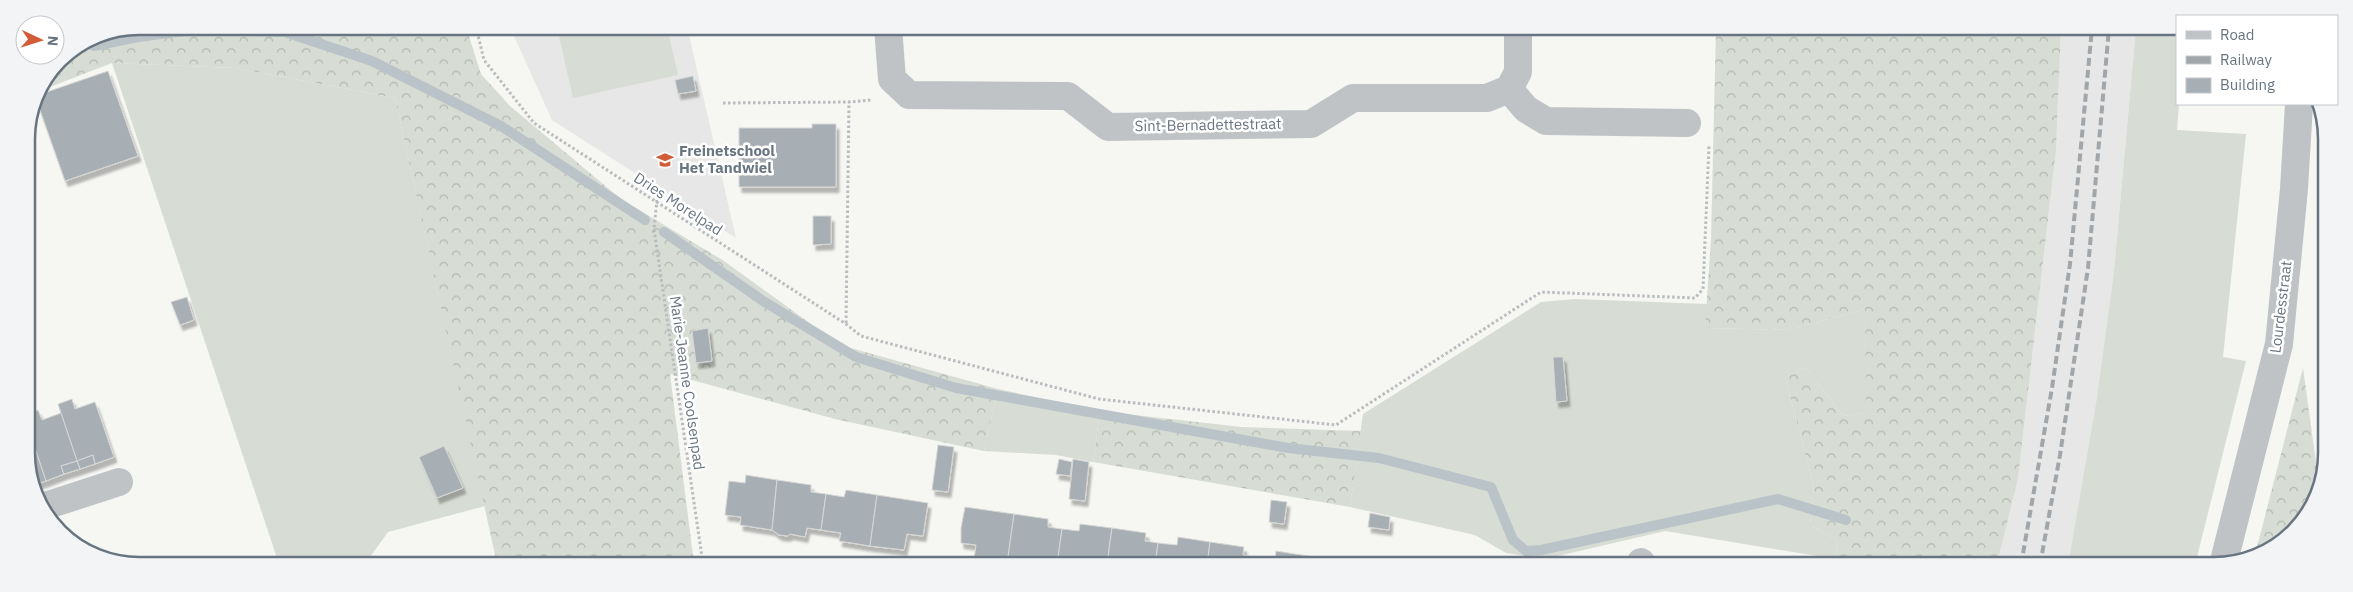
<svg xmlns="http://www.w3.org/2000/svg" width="2353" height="592" font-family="'IBM Plex Sans',sans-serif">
<defs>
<pattern id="forest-crowns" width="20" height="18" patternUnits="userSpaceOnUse" patternTransform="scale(1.25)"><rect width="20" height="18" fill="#d7dcd4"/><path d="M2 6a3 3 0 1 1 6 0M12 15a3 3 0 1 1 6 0" fill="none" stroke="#b2b7b1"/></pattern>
<filter id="shadow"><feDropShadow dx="3" dy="5.5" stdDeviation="1" flood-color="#0004"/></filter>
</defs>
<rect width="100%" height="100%" fill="#f6f6f3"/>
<g fill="#e6e7e6">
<polygon points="510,27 687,27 736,238 552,120"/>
<polygon points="2061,28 2136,28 2114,271 2097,397 2068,565 1997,565 2018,478 2056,150"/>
</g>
<g fill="#d7dcd4">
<polygon points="557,27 667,27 678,75 573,98"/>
<polygon points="2136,28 2177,28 2177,104 2179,104 2177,130 2246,134 2223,357 2246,361 2195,565 2068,565 2097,397 2114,271"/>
<polygon points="112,63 235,68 395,98 485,506 388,532 365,564 279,564"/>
<polygon points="1575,299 1707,304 1705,328 1789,330 1865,309 1867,413 1843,416 1806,368 1785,377 1814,487 1810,525 1838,541 1835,559 1665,531 1545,559 1506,553 1475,535 1350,507 1363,414 1541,302"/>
<polygon points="998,389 1100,411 1093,462 1056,455 984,451"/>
</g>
<g fill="url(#forest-crowns)">
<polygon points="139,26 466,27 481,74 510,106 621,199 724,261 840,345 998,389 984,451 835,419 670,374 694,564 497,564 395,98 235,68 112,63 37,92 60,59 96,35"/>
<polygon points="1716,28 2061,28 2056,150 2018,478 1997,565 1834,565 1838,541 1810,525 1814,487 1785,377 1806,368 1843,416 1866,413 1865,309 1789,330 1705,328 1711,239"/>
<polygon points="2303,368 2319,484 2288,538 2256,551"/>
<polygon points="1100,411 1241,427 1361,431 1350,507 1093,462"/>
</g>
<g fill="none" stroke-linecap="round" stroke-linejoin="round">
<g stroke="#bac3c8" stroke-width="10">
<polyline points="87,41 94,46 138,37 200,29 285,32 372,61 501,126 645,220"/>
<polyline points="664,232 763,301 856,357 956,388 1288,448 1379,458 1491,487 1513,540 1526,551 1541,550 1778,499 1846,520"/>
</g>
</g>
<g fill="#a8afb4" stroke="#d7d7d5" filter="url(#shadow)">
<polygon points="108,71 138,156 65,181 35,96"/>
<polygon points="693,76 696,91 678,94 675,80"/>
<polygon points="812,124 836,124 836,187 739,187 739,128 812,128"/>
<polygon points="813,216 831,216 831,244 813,245"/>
<polygon points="187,297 194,320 180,325 171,302"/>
<polygon points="708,328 712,361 696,363 692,331"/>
<polygon points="1553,357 1563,357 1567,401 1556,402"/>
<polygon points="72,399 75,409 95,402 114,457 95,464 93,455 77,461 58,404"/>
<polygon points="38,410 42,420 61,413 77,461 61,466 64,474 46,481 28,428 28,414"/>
<polygon points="28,428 46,481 34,485 28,475"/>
<polygon points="938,445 954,447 948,492 932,490"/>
<polygon points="444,446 463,488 437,498 419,457"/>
<polygon points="93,455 95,464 80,469 77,461"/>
<polygon points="1059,459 1072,462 1070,476 1056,474"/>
<polygon points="1073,459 1089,462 1085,501 1069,499"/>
<polygon points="77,461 80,469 64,474 61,466"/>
<polygon points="746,475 777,480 772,530 740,525 741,517 725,515 729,481 745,483"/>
<polygon points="777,480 811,485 811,492 826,494 821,530 807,528 805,537 790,534 788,536 779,535 772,530"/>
<polygon points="846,490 877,495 870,546 839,541 841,533 821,530 826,494 844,497"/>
<polygon points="877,495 928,503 923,536 907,534 904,550 870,546"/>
<polygon points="1271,500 1287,502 1284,524 1269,522"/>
<polygon points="965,507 1014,514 1007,564 974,560 976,545 961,543 961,528"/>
<polygon points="1370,513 1390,517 1389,530 1368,527"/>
<polygon points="1014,514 1048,519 1048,527 1062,529 1057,564 1042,562 1042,564 1007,564"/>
<polygon points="1080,524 1112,528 1107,564 1057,564 1062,529 1079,531"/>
<polygon points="1112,528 1146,533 1145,541 1158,543 1155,565 1107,564"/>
<polygon points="1178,537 1210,542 1207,565 1155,565 1158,543 1177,545"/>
<polygon points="1210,542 1244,547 1243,555 1258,558 1257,565 1207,565"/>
<polygon points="1276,551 1308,556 1307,565 1257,565 1258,558 1275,560"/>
<polygon points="1308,556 1342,561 1341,565 1307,565"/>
<polygon points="1809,558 1822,561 1822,565 1808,565"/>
<polygon points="1708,561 1733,565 1708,565"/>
</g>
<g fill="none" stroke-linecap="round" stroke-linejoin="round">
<g stroke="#b9bcbe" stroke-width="3" stroke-dasharray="2.5 2.5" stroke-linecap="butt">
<polyline points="476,27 484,60 534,123 846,324 861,336 1099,399 1336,425 1541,292 1695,298 1703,289 1709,145"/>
<polyline points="723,103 849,102 871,100"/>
<polyline points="658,190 654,229 703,564"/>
<polyline points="846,323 849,102"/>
</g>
<g stroke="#bfc3c6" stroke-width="28">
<polyline points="888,27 892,79 909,95 1068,96 1108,127 1311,124 1353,98 1487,98 1509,89 1518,72 1518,28"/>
<polyline points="1509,89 1526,109 1546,121 1687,123"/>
<polyline points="45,506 119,482"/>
<polyline points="1640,565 1641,562"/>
<polyline points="2223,565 2279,344 2294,189 2299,104"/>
</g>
<g stroke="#a1a6ab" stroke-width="4" stroke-dasharray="8 4" stroke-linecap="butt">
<polyline points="2021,565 2052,388 2070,264 2092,28"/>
<polyline points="2040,565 2060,455 2088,268 2109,28"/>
</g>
</g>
<defs>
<g id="school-bare" transform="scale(1.35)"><path d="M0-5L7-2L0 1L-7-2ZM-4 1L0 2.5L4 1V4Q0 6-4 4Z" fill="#d15c37" stroke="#fff" stroke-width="2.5" paint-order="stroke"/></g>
</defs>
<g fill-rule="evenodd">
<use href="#school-bare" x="665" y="160"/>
</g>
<g text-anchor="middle" stroke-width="5" stroke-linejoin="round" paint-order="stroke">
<g font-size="15" fill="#687581" stroke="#fff">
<text transform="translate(1208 125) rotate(-1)" y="5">Sint-Bernadettestraat</text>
<text transform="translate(678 204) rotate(33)" y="5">Dries Morelpad</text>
<text transform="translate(2281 307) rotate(-83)" y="5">Lourdesstraat</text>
<text transform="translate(687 383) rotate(82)" y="5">Marie-Jeanne Coolsenpad</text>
</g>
<g font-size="15" font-weight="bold" fill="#687581" stroke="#fff" text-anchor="start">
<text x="679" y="156">Freinetschool<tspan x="679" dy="17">Het Tandwiel</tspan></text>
</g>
</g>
<path d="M0 0H2353V592H0ZM139 35H2214A104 104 0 0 1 2318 139V453A104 104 0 0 1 2214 557H139A104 104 0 0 1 35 453V139A104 104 0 0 1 139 35Z" fill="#f3f4f5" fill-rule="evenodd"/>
<path fill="none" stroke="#687581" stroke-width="2.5" d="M139 35H2214A104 104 0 0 1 2318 139V453A104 104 0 0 1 2214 557H139A104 104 0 0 1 35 453V139A104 104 0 0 1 139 35Z"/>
<rect x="2176" y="15" width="162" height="90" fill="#ffffff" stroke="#c3c8cd"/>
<rect x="2186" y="31" width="25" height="8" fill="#bfc3c6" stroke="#c3c8cd"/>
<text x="2220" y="40" font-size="15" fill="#687581">Road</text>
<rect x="2186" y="56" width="25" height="8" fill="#a1a6ab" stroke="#c3c8cd"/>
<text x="2220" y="65" font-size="15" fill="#687581">Railway</text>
<rect x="2186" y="78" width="25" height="15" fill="#a8afb4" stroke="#c3c8cd"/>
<text x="2220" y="90" font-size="15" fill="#687581">Building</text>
<g transform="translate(40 40) rotate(94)"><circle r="24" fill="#ffffff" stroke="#c3c8cd"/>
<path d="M0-4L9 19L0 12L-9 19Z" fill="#d15c37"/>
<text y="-8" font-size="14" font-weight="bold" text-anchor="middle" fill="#687581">N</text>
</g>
</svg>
